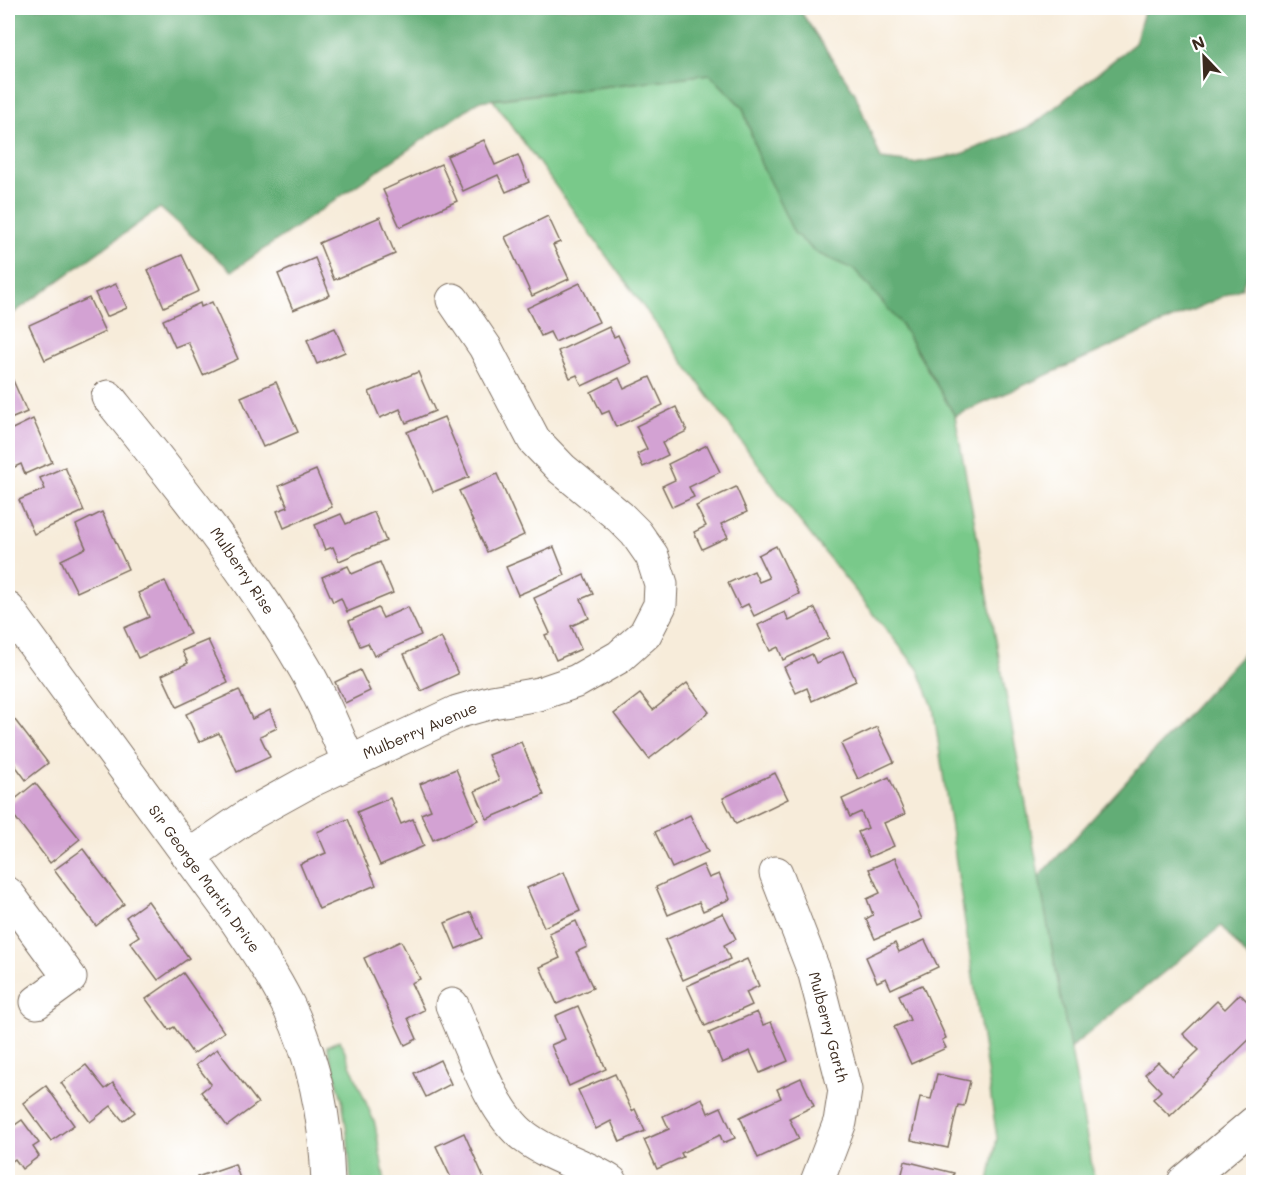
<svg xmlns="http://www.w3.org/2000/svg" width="1261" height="1190" font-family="Mali,sans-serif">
<rect width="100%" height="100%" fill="#fff"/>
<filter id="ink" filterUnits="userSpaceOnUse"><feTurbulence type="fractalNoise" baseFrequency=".0167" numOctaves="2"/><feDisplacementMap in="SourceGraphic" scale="12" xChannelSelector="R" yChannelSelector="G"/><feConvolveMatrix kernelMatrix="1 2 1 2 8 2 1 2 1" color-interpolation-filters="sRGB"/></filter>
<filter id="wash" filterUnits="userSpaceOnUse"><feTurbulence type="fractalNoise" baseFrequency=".008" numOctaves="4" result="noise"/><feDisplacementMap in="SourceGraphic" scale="24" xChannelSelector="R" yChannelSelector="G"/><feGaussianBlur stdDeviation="1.35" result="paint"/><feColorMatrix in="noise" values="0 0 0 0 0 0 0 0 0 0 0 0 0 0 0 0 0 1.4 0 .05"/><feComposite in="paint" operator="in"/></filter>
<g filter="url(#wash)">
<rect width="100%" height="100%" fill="#f7ecda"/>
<g fill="#79c98a" stroke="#5a7a54" stroke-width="1.5">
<polygon points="710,74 743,108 761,164 817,253 855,269 901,324 955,416 1095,1182 989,1182 997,1138 933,707 918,669 797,518 493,100"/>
<polygon points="340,1040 375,1124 385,1182 351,1182 348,1140 342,1099 327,1046"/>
</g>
<g fill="#62ad76" stroke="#4e6c4a" stroke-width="1.5">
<polygon points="8,8 795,8 799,9 855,93 881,159 914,163 959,155 1033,125 1135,43 1145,8 1253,8 1253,259 1242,288 955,416 901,324 855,270 817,253 794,233 761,164 743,108 710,74 479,101 232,271 160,208 8,317"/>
<polygon points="1253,643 1253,964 1221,926 1070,1048 1039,877"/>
</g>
<g id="blocks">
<g fill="#d3a2d3">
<polygon points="484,140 495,165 518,155 529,182 506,192 498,175 463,191 447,156"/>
<polygon points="441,164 457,201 400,227 383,190"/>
<polygon points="548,216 560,242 553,245 569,279 532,296 505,237"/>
<polygon points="380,217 395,254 334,280 319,243"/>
<polygon points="182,255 199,291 164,307 148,270"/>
<polygon points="315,258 330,295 293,310 278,274"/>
<polygon points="580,283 599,322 555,342 550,332 541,336 527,308"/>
<polygon points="116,284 127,308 106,317 95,293"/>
<polygon points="89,298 105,332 45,360 29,325"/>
<polygon points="212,302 238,359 203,375 188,342 175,347 163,320 200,303 201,307"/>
<polygon points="609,327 614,337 618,335 631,363 582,386 577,375 570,378 558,351"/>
<polygon points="335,328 345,352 317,364 307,340"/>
<polygon points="8,369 27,412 8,420"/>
<polygon points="418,372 435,411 406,423 400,409 380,418 369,392"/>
<polygon points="650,377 663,405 616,427 609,411 602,414 591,392 619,378 624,389"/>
<polygon points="276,382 298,432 263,447 241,397"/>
<polygon points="676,407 687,431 662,443 668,455 643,467 637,454 647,449 636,426"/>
<polygon points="444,417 469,477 433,492 407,432"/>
<polygon points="33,419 52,462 25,474 21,464 8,470 8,431"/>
<polygon points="707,445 720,472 689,487 694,497 672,507 662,486 675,480 668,464"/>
<polygon points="65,467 84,511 34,534 19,500 45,489 40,478"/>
<polygon points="316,470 332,507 284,528 277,511 288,507 279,486"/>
<polygon points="497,474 524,535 487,552 459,491"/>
<polygon points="736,487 747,512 721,524 728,537 702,549 694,532 706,526 696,506"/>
<polygon points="102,512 128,569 77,592 61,560 86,548 76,525"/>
<polygon points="374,512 386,541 339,561 333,547 325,550 315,525 341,514 346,524"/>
<polygon points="776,546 799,594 754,616 748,604 740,608 728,583 754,571 759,582 769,578 758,555"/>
<polygon points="554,547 565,575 518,595 506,567"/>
<polygon points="380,562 393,593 347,612 341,598 333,602 322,577 348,566 352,574"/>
<polygon points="584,575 593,594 581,599 589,618 571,626 581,649 556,660 545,635 550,633 534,598"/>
<polygon points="165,581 190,634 138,658 124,628 149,617 138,593"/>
<polygon points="408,607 421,635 374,656 368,643 360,646 349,621 378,608 383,618"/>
<polygon points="815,608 829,638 783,660 778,647 770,651 758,625 785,612 789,621"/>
<polygon points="441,637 458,674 421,691 404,654"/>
<polygon points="208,640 228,683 177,707 162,675 188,663 182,651"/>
<polygon points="843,651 856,681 812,701 807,688 796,693 784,667 812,654 816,663"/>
<polygon points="360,670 370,691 345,703 335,682"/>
<polygon points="687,683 709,712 649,759 614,714 640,694 653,710"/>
<polygon points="239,690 252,719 270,710 277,728 260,736 270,757 237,772 219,733 199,742 186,714"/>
<polygon points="8,711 48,763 26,780 12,761 8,764"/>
<polygon points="877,727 894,762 858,779 841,744"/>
<polygon points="521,742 544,795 487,819 475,791 499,780 488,755"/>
<polygon points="456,769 478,820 433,840 421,814 431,810 420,784"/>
<polygon points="775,773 788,799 736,824 723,798"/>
<polygon points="889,777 905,814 884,823 894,846 869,857 858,832 868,828 861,812 850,817 842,799"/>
<polygon points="35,783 80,839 50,863 8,808 8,805"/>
<polygon points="390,798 401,824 413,819 424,846 380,865 357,812"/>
<polygon points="690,815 708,852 672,868 655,832"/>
<polygon points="348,819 376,885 319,909 300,864 326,853 317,832"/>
<polygon points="83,849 124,904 96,926 54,870"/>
<polygon points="895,858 922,919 875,939 866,919 873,915 867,899 880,893 869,869"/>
<polygon points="703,865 709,878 719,874 730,899 703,911 699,902 668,915 656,887"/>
<polygon points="564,872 580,911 544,927 527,888"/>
<polygon points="148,901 189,958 158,980 130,942 139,936 126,917"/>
<polygon points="471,912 482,938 456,949 445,923"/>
<polygon points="723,913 736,939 724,945 730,959 683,980 665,940"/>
<polygon points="576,921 587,947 576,952 593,988 557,1004 540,967 560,958 549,933"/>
<polygon points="925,940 938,967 891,989 886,978 877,982 866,957 895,943 899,952"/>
<polygon points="401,941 420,979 411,983 424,1010 408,1018 417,1039 405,1045 364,958"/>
<polygon points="747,959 759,986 746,992 752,1005 705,1026 687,986"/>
<polygon points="183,973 224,1032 193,1054 174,1027 169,1030 146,999"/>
<polygon points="922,985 946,1038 942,1040 946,1048 911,1064 894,1027 910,1020 899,995"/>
<polygon points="1240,994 1254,1008 1254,1035 1170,1116 1153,1099 1161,1091 1145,1074 1158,1062 1172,1076 1199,1050 1183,1034 1217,1001 1225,1009"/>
<polygon points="578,1006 606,1069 569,1086 551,1045 565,1039 555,1016"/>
<polygon points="757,1012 763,1025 771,1022 788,1061 760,1073 750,1051 722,1063 709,1033"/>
<polygon points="217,1049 258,1103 227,1126 201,1092 211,1084 196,1065"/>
<polygon points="440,1060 451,1084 426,1097 414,1073"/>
<polygon points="86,1065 105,1089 113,1083 135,1112 123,1121 111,1106 90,1122 61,1083"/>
<polygon points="615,1074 632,1111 635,1109 645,1131 620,1142 611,1121 596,1129 578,1090"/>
<polygon points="937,1074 970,1081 964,1106 958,1105 948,1148 911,1140 920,1097 931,1099"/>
<polygon points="801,1078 814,1106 789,1118 799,1139 758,1158 740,1117 781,1098 777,1089"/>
<polygon points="46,1086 74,1125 51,1141 23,1103"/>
<polygon points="702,1098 708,1113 721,1107 735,1138 723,1143 720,1135 681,1153 683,1157 657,1169 644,1140 669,1129 663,1116"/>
<polygon points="22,1120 39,1143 33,1147 39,1156 22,1169 15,1159 8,1164 8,1130"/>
<polygon points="464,1133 485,1180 480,1182 453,1182 436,1146"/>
<polygon points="905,1161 954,1173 951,1182 900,1182"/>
<polygon points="235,1164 241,1182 199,1182 197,1177"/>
</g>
</g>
</g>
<g filter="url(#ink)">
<use href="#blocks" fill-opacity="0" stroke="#7d6e60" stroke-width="1.5"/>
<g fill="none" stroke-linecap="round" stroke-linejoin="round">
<g stroke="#7d6e60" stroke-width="35">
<g id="minor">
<path d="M108 397C178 484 248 570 304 667 322 697 335 730 349 762"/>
<path d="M8 609 235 919C254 947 273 975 288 1005 315 1060 326 1122 328 1182"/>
<polyline points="189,856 252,813 310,781 457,712 492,702 539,694 577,681 619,657 645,634 660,605 661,584 652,556 636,533 620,517 562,469 534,440 485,347 453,300"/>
<polyline points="776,873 815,974 845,1090 840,1122 817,1182"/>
<polyline points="8,894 70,978 37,1002"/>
<path d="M452 1005C470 1044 491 1112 525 1137 551 1157 584 1164 611 1182"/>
<polyline points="1184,1182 1254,1123"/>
</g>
</g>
<use href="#minor" stroke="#fff" stroke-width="33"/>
</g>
</g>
<g text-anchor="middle" stroke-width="4.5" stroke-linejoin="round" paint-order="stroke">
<g font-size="15" fill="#3b2a1e" stroke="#fff">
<text transform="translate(242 571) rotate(56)" y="5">Mulberry Rise</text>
<text transform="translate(420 731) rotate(-23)" y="5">Mulberry Avenue</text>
<text transform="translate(204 879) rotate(54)" y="5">Sir George Martin Drive</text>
<text transform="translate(828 1027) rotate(75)" y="5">Mulberry Garth</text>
</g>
</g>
<rect width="1261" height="1190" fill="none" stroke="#fff" stroke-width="30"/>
<g transform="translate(1204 57) rotate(337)" stroke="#ffffff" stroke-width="4.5" paint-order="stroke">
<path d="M0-4.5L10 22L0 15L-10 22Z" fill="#3b2a1e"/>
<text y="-9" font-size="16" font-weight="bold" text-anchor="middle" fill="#3b2a1e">N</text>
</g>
</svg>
